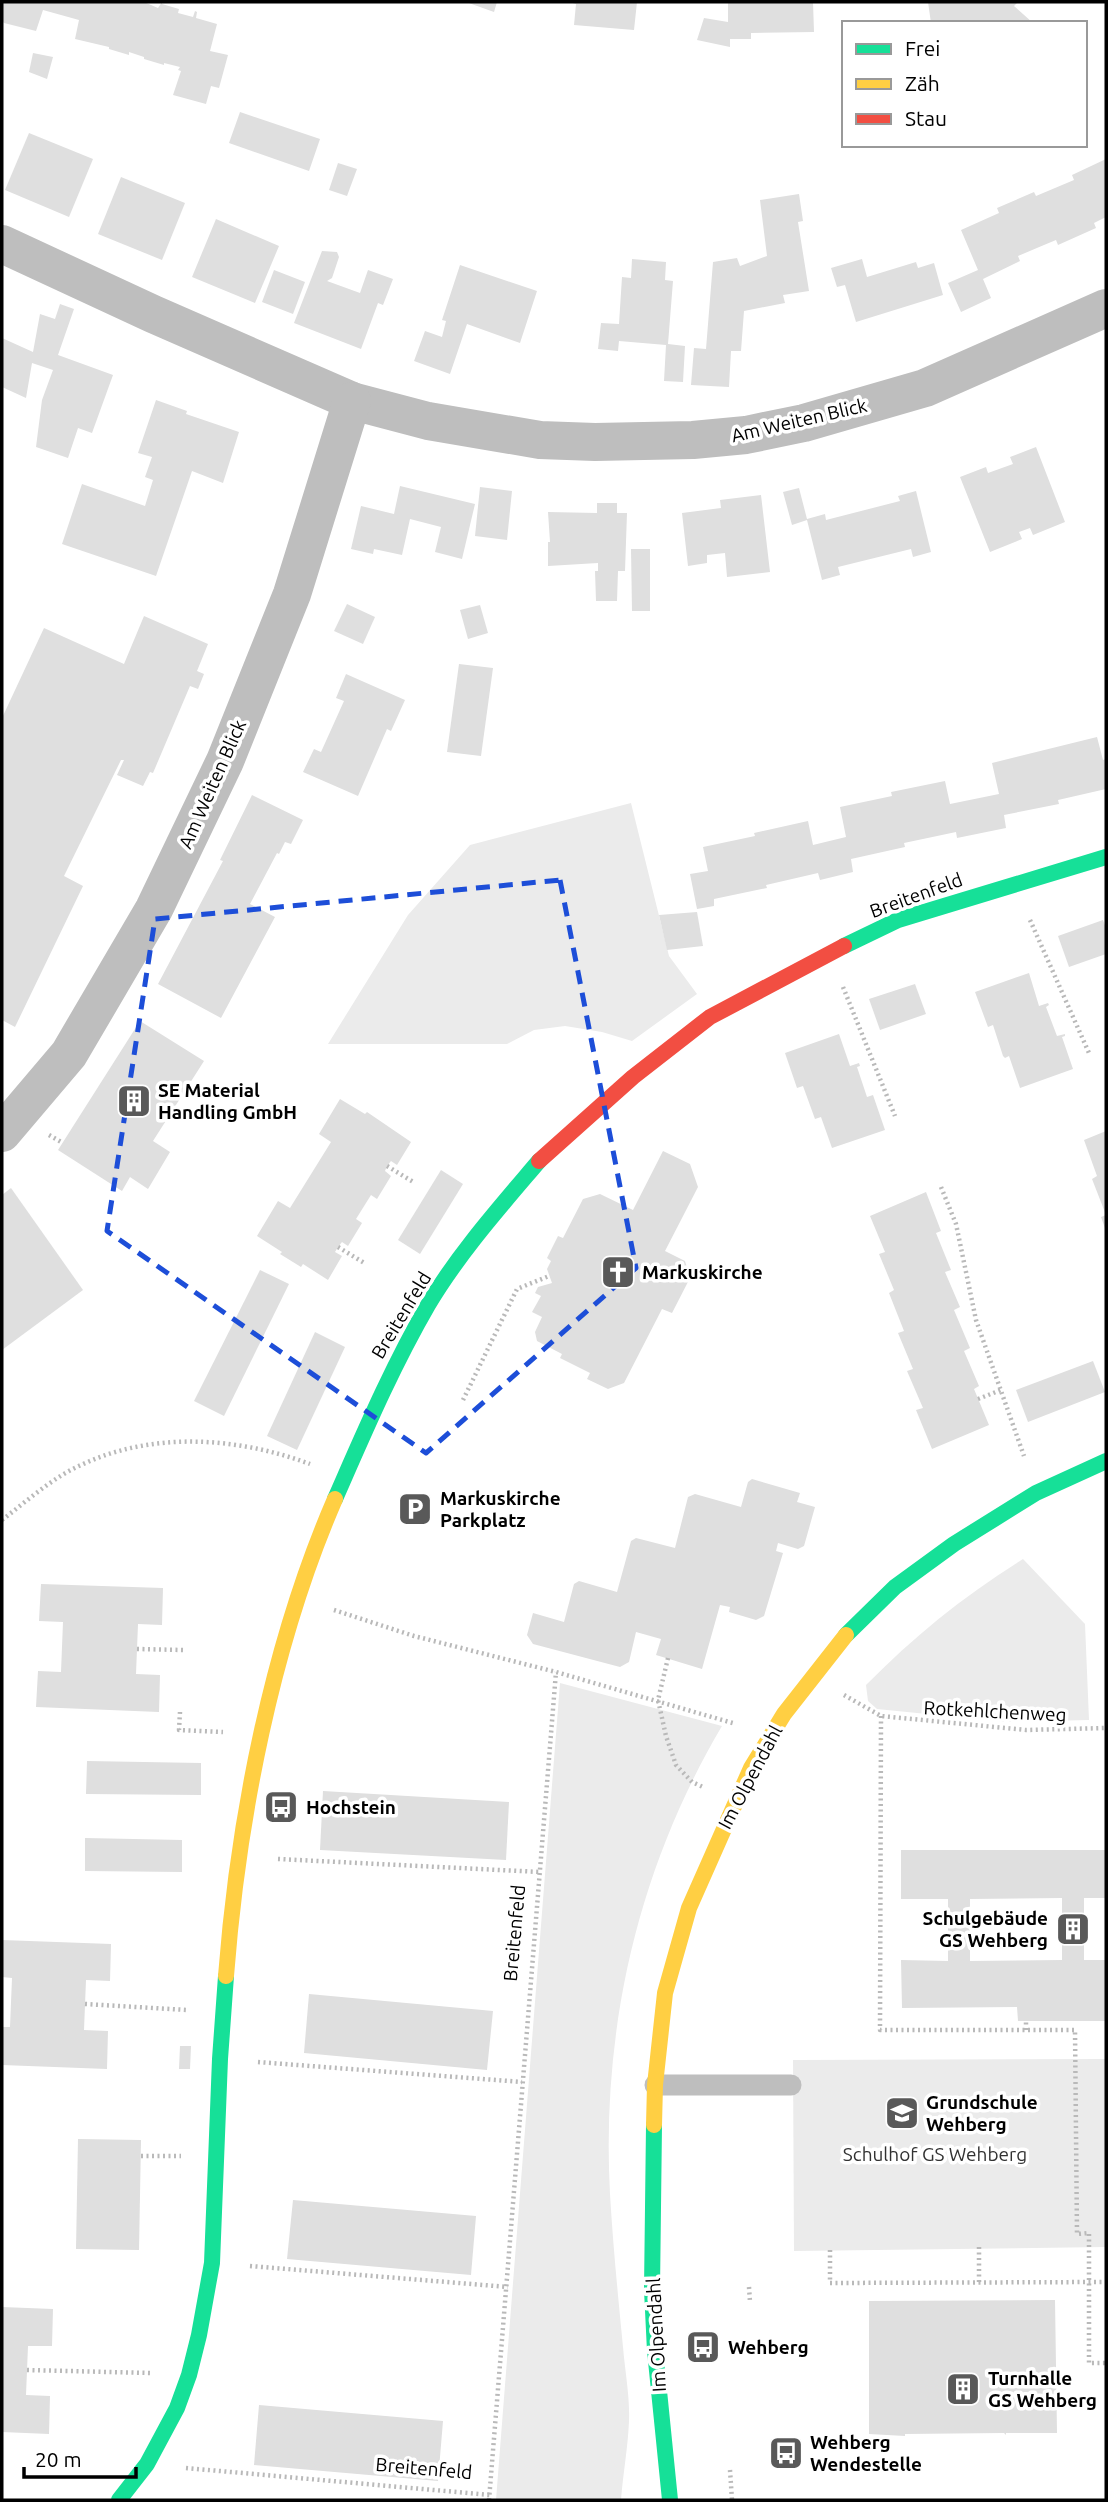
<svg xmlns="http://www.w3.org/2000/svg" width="1108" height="2502" font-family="Ubuntu,sans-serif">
<rect width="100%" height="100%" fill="#fff"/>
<g fill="#ebebeb">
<polygon points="631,803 669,956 697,994 632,1041 602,1032 565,1026 534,1030 507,1044 328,1044 408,915 470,845"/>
<path d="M1023 1559 1085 1624 1089 1720 1007 1722 877 1709 868 1701 866 1685C914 1636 965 1595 1023 1559Z"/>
<path d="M560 1683 722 1726C638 1868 601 2029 610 2194 613 2245 618 2296 623 2347 625 2371 630 2397 629 2421 628 2447 623 2474 621 2500H496Z"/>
<polygon points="1106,2059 1106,2247 794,2251 793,2060"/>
</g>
<g fill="#dfdfdf" fill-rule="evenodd">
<polygon points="2,2 144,2 158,8 162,2 162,4 179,9 178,13 193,17 195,11 197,12 196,18 217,24 210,51 228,55 219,88 211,86 206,104 173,95 181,71 178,70 180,67 164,63 164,65 144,59 144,57 129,52 129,55 109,49 109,47 75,39 79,20 43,10 36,31 4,23 2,21"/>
<polygon points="466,2 497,2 494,12"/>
<polygon points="569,2 637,2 634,30 574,25 576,4"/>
<polygon points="728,2 813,2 814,32 751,33 751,39 730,39 730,47 697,40 704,18 728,22"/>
<polygon points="928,2 1018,2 1014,6 1033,23 931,23"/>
<polygon points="33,53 53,57 47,79 29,72"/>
<polygon points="240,112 320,139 309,171 229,143"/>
<polygon points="29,133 93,159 69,217 5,190"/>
<polygon points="1106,159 1106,217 1094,223 1096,228 1058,245 1056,240 1044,245 1018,256 1020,261 983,279 991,298 961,312 948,283 978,270 961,230 999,213 997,208 1034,192 1036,196 1074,180 1072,175"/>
<polygon points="338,163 357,169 347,196 329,190"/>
<polygon points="121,177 185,203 162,260 98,234"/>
<polygon points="799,194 803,221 798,222 809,291 783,295 785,303 744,311 741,351 731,351 729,387 691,385 694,348 706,349 713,262 737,258 740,266 767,256 760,200"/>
<polygon points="216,219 279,246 255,303 192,277"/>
<polygon points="322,251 337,252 339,257 332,278 327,281 360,293 368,270 393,279 383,305 378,303 361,349 294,323"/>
<polygon points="632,259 666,262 665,280 673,281 668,344 685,346 683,382 664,381 666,345 619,341 618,351 598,349 601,323 619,324 622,277 631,278"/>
<polygon points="862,259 867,277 916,262 918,268 934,263 943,295 856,322 845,285 837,287 831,268"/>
<polygon points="460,265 537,291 520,343 467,324 450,374 414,361 425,331 442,337 446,321 442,320"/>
<polygon points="274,270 305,282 293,314 262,302"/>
<polygon points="60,304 74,309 58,355 113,375 92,433 78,428 68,458 36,447 42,400 53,370 32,363 26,398 2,387 2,338 33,352 40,314 55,319"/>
<polygon points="156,400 187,411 186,414 239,432 223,483 192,471 156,576 62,544 82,484 145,506 153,480 145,477 152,457 138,453"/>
<polygon points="1036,447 1065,522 1033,535 1030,528 1019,532 1022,539 990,552 960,477 986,467 988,473 1013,464 1010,457"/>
<polygon points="400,486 475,504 462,559 435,552 441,527 410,519 402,555 374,549 373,554 351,549 361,506 394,514"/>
<polygon points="480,487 512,491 507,540 475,536"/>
<polygon points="799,488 807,519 825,514 826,520 900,501 898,496 916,491 931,552 913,557 911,549 838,567 840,575 822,580 807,520 792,525 783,492"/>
<polygon points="761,495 770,572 727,577 725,553 707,555 707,563 688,566 682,513 721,508 720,500"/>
<polygon points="597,503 617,503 617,513 627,513 625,571 618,571 617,601 596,601 595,571 598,571 598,563 548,566 548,542 550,542 548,512 597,513"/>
<polygon points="631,549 650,549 650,611 632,611"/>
<polygon points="347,604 375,617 363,644 334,631"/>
<polygon points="480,605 488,633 468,639 460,610"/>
<polygon points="144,616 208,644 197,671 204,674 198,689 190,686 153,773 150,772 143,786 117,775 124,760 121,760 64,876 83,886 15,1027 2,1020 2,718 44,628 124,664"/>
<polygon points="459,664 493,668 481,756 447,752"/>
<polygon points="346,674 405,700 391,731 387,729 358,796 303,772 314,749 321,752 344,701 336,698"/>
<polygon points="1097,737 1103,760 1106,759 1106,789 1058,800 1059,804 1004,815 1006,828 957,838 956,832 904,843 905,847 851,859 853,872 820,880 818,873 766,885 767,888 714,899 714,906 697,909 690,874 708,871 703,847 755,836 754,833 808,821 813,845 846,837 840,807 892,796 891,792 945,781 950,804 999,794 992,763"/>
<polygon points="252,795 303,820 291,844 285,842 279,854 277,853 250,904 275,917 221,1018 158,984 223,861 220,860"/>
<polygon points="697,912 703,946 667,950 659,915"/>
<polygon points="1103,920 1106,928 1106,954 1069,967 1058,936"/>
<polygon points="1029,973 1039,1006 1048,1003 1049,1005 1046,1007 1057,1036 1065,1034 1065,1036 1062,1037 1073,1069 1020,1088 1009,1056 1005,1058 1003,1056 993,1025 988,1027 975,992"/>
<polygon points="915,984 926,1014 880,1030 869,999"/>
<polygon points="140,1021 204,1061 153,1141 170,1152 148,1189 130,1177 122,1191 58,1150"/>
<polygon points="839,1034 850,1066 859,1063 860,1066 857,1067 867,1097 873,1095 885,1130 832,1148 821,1117 815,1119 803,1086 797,1088 785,1053"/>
<polygon points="340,1099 365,1114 367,1112 411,1142 397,1165 391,1161 387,1166 385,1171 391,1176 377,1199 371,1195 356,1219 362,1223 348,1246 342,1242 338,1247 335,1252 342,1256 328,1280 303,1264 301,1267 280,1254 282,1252 257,1236 278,1201 290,1208 331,1142 319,1134"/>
<polygon points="1106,1131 1106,1231 1101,1217 1106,1215 1092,1179 1097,1176 1084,1140"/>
<polygon points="663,1151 690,1164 698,1187 665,1251 685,1261 690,1278 672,1313 662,1309 624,1383 608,1389 587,1379 590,1373 560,1358 562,1354 537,1341 535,1332 542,1317 532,1312 541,1296 535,1293 538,1287 552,1283 547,1269 551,1261 547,1258 558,1236 563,1238 583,1199 600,1194 633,1210"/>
<polygon points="441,1170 463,1184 420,1254 398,1240"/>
<polygon points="11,1188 83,1290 2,1350 2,1195"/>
<polygon points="926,1192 941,1231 936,1233 951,1270 945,1272 960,1307 954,1310 970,1348 964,1351 979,1386 974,1389 989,1425 932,1449 916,1410 923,1408 907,1371 913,1369 898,1333 904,1331 889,1293 894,1290 879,1254 885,1252 870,1216"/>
<polygon points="260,1270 289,1284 224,1416 194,1401"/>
<polygon points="315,1332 345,1347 297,1450 267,1436"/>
<polygon points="1093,1361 1105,1392 1028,1422 1016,1390"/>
<polygon points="752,1479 800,1493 797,1502 815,1507 804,1546 798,1549 778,1543 776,1551 783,1553 764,1616 756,1620 729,1612 730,1607 720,1605 702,1669 656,1655 661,1639 636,1632 629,1662 620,1667 533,1644 527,1635 533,1613 564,1622 574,1584 579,1581 617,1592 631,1541 636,1538 675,1548 688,1497 695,1494 741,1507 748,1482"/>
<polygon points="41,1584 163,1588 162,1625 138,1624 136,1674 160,1675 159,1712 36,1707 38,1671 61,1672 63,1622 39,1621"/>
<polygon points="87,1761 201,1763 201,1795 86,1794"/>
<polygon points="323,1791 509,1802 506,1860 320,1850"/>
<polygon points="85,1838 182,1840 182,1872 85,1871"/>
<path d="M901 1850H1106V1898H1084V1960H1106V2021H1018L1017 2007 902 2008 901 1960 948 1961V1899H901ZM1062 1898V1960L970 1961V1899Z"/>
<polygon points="2,1940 111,1944 110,1981 86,1980 84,2030 108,2031 107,2069 2,2065 2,2027 10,2027 12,1978 2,1977"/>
<polygon points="309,1994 493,2011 487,2070 304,2053"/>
<polygon points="180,2046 191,2046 190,2069 179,2069"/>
<polygon points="78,2139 141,2140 139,2250 76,2249"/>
<polygon points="293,2200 476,2216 471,2275 287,2259"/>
<polygon points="1055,2300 1057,2433 1006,2433 1006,2435 1004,2433 905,2434 905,2436 869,2434 869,2301"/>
<polygon points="2,2307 53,2309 52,2346 28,2346 26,2395 50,2396 49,2434 2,2432"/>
<polygon points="259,2405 443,2421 438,2481 254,2465"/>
</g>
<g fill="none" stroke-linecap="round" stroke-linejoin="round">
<g stroke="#b9b9b9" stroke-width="4.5" stroke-dasharray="2 3.5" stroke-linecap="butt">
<polyline points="1030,920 1089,1053"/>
<polyline points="843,987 895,1116"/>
<polyline points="49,1135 63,1143"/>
<polyline points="387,1166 415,1183"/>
<polyline points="941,1187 956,1224 976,1320 1024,1456"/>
<polyline points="338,1247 366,1264"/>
<polyline points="978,1399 1001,1390"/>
<polyline points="463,1400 517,1289 549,1276"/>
<path d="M2 1520C27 1501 52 1478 81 1465 153 1431 237 1437 310 1464"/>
<polyline points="334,1610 414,1636 556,1672 736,1724"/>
<polyline points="137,1649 183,1650"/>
<polyline points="668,1658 658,1700 666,1736 676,1765 692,1782 703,1787"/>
<polyline points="844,1695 881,1716 1026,1730 1106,1728"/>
<polyline points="180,1712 179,1730 223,1732"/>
<polyline points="881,1716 880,2030 1075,2030 1077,2234 1089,2233 1089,2363 1105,2363"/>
<polyline points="278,1859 540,1872"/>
<polyline points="85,2004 187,2010"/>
<polyline points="1026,2030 1026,2021"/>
<polyline points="258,2062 522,2082"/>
<polyline points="141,2156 181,2156"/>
<polyline points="979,2247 979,2283"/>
<polyline points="830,2250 830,2283 1106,2282"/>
<polyline points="250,2266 508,2287"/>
<polyline points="749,2287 750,2302"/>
<polyline points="27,2370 150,2373"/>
<polyline points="186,2468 490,2495"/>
<polyline points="730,2470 732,2500"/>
<polyline points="489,2500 556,1672"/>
</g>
<polyline stroke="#bebebe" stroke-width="21" points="655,2085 791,2085"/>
<g stroke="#bebebe" stroke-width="38">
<polyline points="2,244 153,314 352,401 428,421 540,440 595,442 693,440 746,435 804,423 925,388 1106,308"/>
<polyline points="2,1133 69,1054 154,909 225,761 292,594 352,401"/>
</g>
<g stroke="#16e098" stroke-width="16">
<polyline points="844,946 898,920 1106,857"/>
<path d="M335 1499C364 1433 392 1367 428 1305 459 1253 500 1207 539 1161"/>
<polyline points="846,1635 895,1587 954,1544 1036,1493 1106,1461"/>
<polyline points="654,2125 652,2290 655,2351 670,2500"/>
<polyline points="119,2500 147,2464 177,2408 189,2375 199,2335 212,2263 220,2059 226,1976"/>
</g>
<g stroke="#ffcf43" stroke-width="16">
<path d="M226 1976C238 1819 272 1644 335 1499"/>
<polyline points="654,2125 655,2085 665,1993 689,1908 751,1768 784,1714 846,1635"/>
</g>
<polyline stroke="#f24e42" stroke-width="16" points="539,1161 633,1077 710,1017 844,946"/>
</g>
<path fill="none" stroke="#1d4ed8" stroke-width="5" stroke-dasharray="14 9" stroke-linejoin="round" d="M560 880 636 1268 426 1453 107 1231 155 919Z"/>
<defs>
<g id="building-square" transform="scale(1.75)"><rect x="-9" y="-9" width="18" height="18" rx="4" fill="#595959" stroke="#fff"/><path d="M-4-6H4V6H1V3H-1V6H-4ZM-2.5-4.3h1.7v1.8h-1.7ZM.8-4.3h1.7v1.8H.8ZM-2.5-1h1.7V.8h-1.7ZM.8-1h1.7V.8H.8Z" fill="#fff"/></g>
<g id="church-square" transform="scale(1.75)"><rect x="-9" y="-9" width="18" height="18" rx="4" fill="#595959" stroke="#fff"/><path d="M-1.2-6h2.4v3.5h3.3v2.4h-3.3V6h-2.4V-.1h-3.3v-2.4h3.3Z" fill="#fff"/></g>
<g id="parking-square" transform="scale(1.75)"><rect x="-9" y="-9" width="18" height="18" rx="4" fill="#595959" stroke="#fff"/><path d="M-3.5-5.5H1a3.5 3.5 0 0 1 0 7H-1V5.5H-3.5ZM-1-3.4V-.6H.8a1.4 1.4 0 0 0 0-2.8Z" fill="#fff"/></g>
<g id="bus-square" transform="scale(1.75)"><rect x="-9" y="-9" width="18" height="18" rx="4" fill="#595959" stroke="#fff"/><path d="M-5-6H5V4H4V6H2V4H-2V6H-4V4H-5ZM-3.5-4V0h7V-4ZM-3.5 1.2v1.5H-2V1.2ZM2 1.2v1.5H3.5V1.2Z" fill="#fff"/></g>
<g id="school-square" transform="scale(1.75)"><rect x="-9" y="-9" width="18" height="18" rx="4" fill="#595959" stroke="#fff"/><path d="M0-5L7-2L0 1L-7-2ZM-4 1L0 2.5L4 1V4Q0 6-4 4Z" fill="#fff"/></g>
</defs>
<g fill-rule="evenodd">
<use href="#building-square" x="134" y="1101"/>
<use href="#church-square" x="618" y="1272"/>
<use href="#parking-square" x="415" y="1509"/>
<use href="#bus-square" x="281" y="1807"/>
<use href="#building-square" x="1073" y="1929"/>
<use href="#school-square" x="902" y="2113"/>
<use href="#bus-square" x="703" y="2347"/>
<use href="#building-square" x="963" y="2389"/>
<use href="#bus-square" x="786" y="2453"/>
</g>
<g text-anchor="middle" stroke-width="7" stroke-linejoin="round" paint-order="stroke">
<g font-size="19" fill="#000" stroke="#fff">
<text transform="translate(799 420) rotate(-13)" y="7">Am Weiten Blick</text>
<text transform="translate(212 784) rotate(-66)" y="7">Am Weiten Blick</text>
<text transform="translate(916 895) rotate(-20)" y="7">Breitenfeld</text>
<text transform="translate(401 1315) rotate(-59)" y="7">Breitenfeld</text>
<text transform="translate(995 1711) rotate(3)" y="7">Rotkehlchenweg</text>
<text transform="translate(750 1777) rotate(-62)" y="7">Im Olpendahl</text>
<text transform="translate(514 1933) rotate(-85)" y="7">Breitenfeld</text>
<text transform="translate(656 2335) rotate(-93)" y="7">Im Olpendahl</text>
<text transform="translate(424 2468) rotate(5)" y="7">Breitenfeld</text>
</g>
<g font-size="19" font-weight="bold" fill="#000" stroke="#fff" text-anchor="start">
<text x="158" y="1097">SE Material<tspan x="158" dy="22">Handling GmbH</tspan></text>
<text x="642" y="1279">Markuskirche</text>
<text x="440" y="1505">Markuskirche<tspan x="440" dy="22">Parkplatz</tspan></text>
<text x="306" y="1814">Hochstein</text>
<text x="1048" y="1925" text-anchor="end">Schulgebäude<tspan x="1048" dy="22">GS Wehberg</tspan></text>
<text x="926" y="2109">Grundschule<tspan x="926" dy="22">Wehberg</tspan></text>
<text x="728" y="2354">Wehberg</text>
<text x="988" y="2385">Turnhalle<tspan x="988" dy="22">GS Wehberg</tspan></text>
<text x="810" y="2449">Wehberg<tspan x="810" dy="22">Wendestelle</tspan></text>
</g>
<g font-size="19" fill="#323232" stroke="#fff">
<text x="935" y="2161">Schulhof GS Wehberg</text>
</g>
</g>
<rect width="1108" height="2502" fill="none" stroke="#000000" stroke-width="7"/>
<rect x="842" y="21" width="245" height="126" fill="#ffffff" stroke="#999999" stroke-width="2"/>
<rect x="856" y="44" width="35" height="10" fill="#16e098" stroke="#999999" stroke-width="2"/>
<text x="905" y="56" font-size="21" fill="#000000">Frei</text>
<rect x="856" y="79" width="35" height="10" fill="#ffcf43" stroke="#999999" stroke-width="2"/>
<text x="905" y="91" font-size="21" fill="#000000">Zäh</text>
<rect x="856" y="114" width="35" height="10" fill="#f24e42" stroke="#999999" stroke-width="2"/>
<text x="905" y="126" font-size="21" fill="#000000">Stau</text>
<path d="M24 2467v10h112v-10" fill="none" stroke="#000000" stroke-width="3.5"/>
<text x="35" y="2467" font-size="21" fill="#000000" stroke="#ffffff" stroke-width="5" paint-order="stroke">20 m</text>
</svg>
